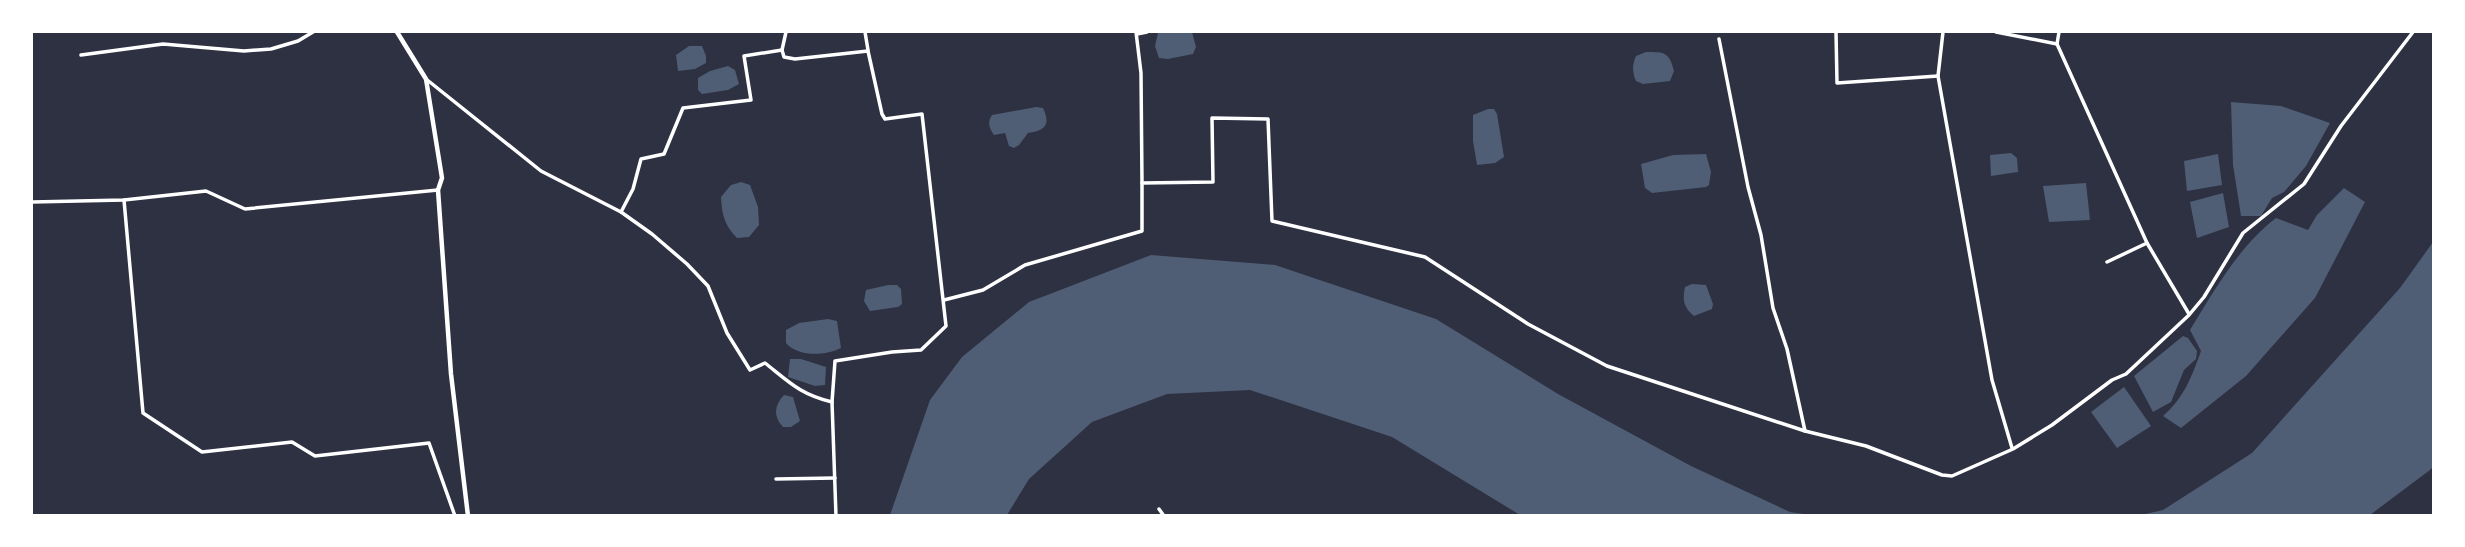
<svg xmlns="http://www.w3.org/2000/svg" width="2465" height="547" font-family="'DM Sans',sans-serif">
<rect width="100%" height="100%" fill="#2d3142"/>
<g fill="#4f5d75">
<polygon points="1161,32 1192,32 1196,47 1193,54 1168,59 1159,58 1155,46 1158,33"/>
<polygon points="689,46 702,46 706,56 706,63 695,69 678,71 676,55"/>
<path d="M1646 52C1665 52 1669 52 1674 71L1670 81 1643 84 1636 81C1632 72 1632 65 1636 56Z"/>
<polygon points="728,66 735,70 739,84 728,90 702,94 698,90 698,78 710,71"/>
<polygon points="2231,102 2281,106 2330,123 2306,166 2284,192 2272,198 2261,216 2241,216 2233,165"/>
<path d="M1036 107 1043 108C1051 125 1045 131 1028 133L1019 145 1014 148 1009 146 1005 133 994 135C989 128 987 123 992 115Z"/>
<polygon points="1488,109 1494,109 1497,114 1504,157 1495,163 1477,165 1473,141 1473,115"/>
<polygon points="2011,153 2017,158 2018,172 1991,176 1990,155"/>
<polygon points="1706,154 1711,172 1709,185 1706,187 1652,193 1645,188 1641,164 1673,155"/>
<polygon points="2218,154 2222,185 2187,191 2184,161"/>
<path d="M741 182 750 185 758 207 759 225 749 237 737 238C724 225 722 214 721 197L731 185Z"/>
<polygon points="2086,183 2090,220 2049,222 2043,186"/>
<path d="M2344 188 2365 202 2315 298 2246 376 2181 428 2163 416C2184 398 2192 376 2201 351L2190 330C2214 291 2239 246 2276 218L2308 230 2317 215Z"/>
<polygon points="2223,193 2229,227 2197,238 2190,202"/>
<polygon points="2433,242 2434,466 2430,470 2370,515 2141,515 2163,510 2252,453 2400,288"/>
<polygon points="1151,255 1275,265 1436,319 1558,394 1691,466 1790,512 1811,515 1520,515 1392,437 1250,390 1167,394 1092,422 1029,479 1007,515 890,515 930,400 962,357 1029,302"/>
<path d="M1692 284 1706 285 1713 304 1712 309 1694 316C1684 308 1682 300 1685 287Z"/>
<polygon points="888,285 897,285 901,289 902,304 898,307 870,311 864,301 866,290"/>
<path d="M828 319 837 321 841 348C825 356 798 357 786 343V330L799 323Z"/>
<polygon points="2183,336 2188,338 2197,351 2196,359 2184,370 2171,402 2153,412 2134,376"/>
<polygon points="790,359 801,359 826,367 825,385 815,386 788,377"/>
<polygon points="2124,387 2151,426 2117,448 2091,412"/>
<path d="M784 395 793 397 800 421 791 427H783C773 416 774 406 784 395Z"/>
</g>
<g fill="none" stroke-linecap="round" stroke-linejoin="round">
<g stroke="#fff" stroke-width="3.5">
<polyline points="865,32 868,50"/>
<polyline points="1136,32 1141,73 1142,183"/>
<polyline points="1836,32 1837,83 1938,76"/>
<polyline points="1943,32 1938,76 1992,380 2012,448"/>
<polyline points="1996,32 2057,44"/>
<polyline points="2059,32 2057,44 2147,243"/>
<polyline points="1137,34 1147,32"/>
<polyline points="1719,39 1748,187 1761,235 1773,308 1787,349 1805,431"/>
<polyline points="782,50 786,32"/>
<polyline points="81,55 163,44 244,51 271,49 298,41 313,32"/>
<path d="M426 79 541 171 621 212 652 234 687 264 708 286 727 333 750 370 765 363C789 382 801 395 832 402"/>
<polyline points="124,200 143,413 202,452 292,442 315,456 429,443 455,516"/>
<polyline points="32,202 124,200 206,191 245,209 438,190"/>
<polyline points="621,212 633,189 641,159 664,154 683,108 751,100 744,56 782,50 784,57 795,59 868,51 882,114 885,119 922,114 946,326 921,350 892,352 835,361 832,402 836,516"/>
<polyline points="2107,262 2147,243 2189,314"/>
<polyline points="944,300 983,290 1025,265 1142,231 1142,183 1213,182 1212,118 1268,119 1272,221 1425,257 1528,324 1607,366 1805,431 1866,446 1942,475 1952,476 2013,449 2052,425 2112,380 2126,374 2189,315 2204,297 2243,233 2304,184 2341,126 2413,32"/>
<polyline points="776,479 835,478"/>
<polyline points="1159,509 1164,516"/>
</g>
<polyline stroke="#fff" stroke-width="4.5" points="397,32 426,79 442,178 438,190 451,374 468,516"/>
</g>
<rect width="2465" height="547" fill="none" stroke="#ffffff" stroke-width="66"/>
</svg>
